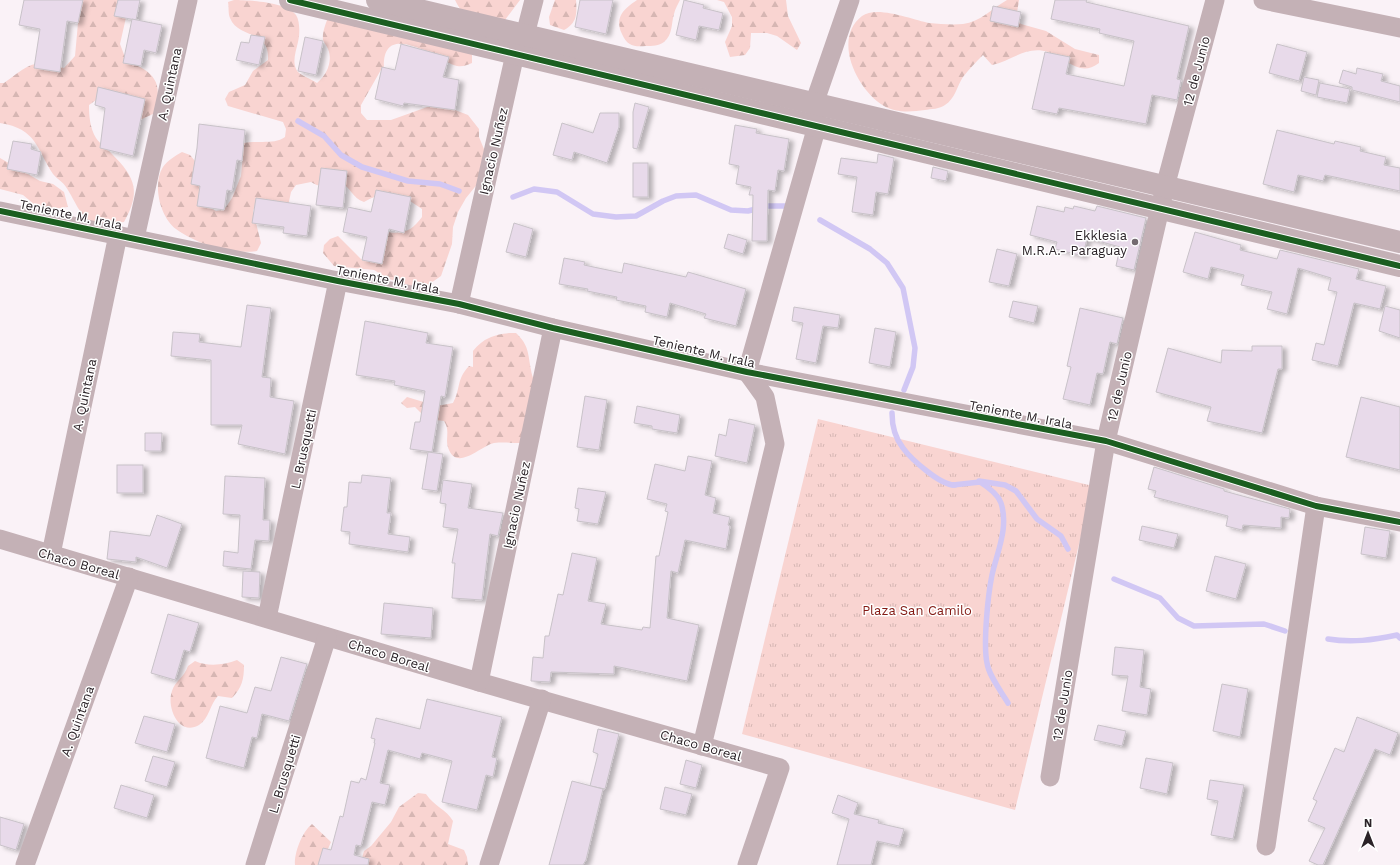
<svg xmlns="http://www.w3.org/2000/svg" width="1400" height="865" font-family="'Work Sans',sans-serif">
<defs>
<pattern id="forest-firs" width="22" height="20" patternUnits="userSpaceOnUse"><rect width="22" height="20" fill="#f9d4d1"/><path d="M5 1l3.5 6h-7zM16 11l3.5 6h-7z" fill="#d6b6b3"/></pattern>
<pattern id="park-tufts" width="24" height="20" patternUnits="userSpaceOnUse"><rect width="24" height="20" fill="#f9d4d1"/><path d="M3 7l-1-3M5 7V3M7 7l1-3M15 17l-1-3M17 17v-4M19 17l1-3" fill="none" stroke="#d6b6b3"/></pattern>
<filter id="shadow"><feDropShadow dx="4.5" dy="2.5" stdDeviation="2" flood-color="#0004"/></filter>
</defs>
<rect width="100%" height="100%" fill="#faf2f7"/>
<g fill="url(#forest-firs)">
<path d="M71 0H127V13L120 44 126 60C155 73 163 81 155 113L140 120 103 95 89 105C89 116 90 128 96 138 100 144 107 149 112 154 136 178 141 192 124 222L93 225C77 211 77 204 66 187 63 182 57 179 53 174 36 148 37 129 0 123V83H4C29 65 32 58 64 68L75 56 78 23 71 16Z"/>
<path d="M234 0C248 0 287 2 296 15 300 21 300 34 298 42 296 51 291 64 298 72 302 76 311 79 317 83 327 75 333 61 328 49 327 46 324 43 323 40 322 32 326 23 329 15L464 42 472 55V63C467 65 463 67 457 66 450 65 442 58 435 55 403 40 378 33 385 80L382 68 361 105V113L367 120H391L430 106 455 110 468 115 479 129V137L486 154 483 177 466 198 458 212 453 227 452 244 441 276 428 285 412 286 389 279 374 270 334 266 323 253 324 245 330 239 338 236 362 260 388 232C404 235 412 230 422 217V209C400 194 390 188 364 202 352 198 351 187 340 182 329 185 321 189 311 182L296 185 291 192 286 216 256 203 253 211 261 243 257 251C230 255 197 244 176 229 160 217 152 184 163 167 168 160 175 156 182 152L190 155 195 161 208 207 216 211 224 210 232 198 241 176 244 143C258 140 274 145 285 137L286 129 283 122 228 106 225 99 229 92 245 85 253 71 268 60C270 29 238 39 230 18 228 14 229 7 228 2Z"/>
<path d="M455 0H520L502 24C481 21 465 22 455 0Z"/>
<path d="M555 0H576C577 14 577 23 564 30L550 25 549 17Z"/>
<path d="M637 0H680C678 4 675 9 674 14 671 24 673 34 664 42 659 46 652 46 646 46 634 47 627 46 622 34 614 17 624 9 637 0Z"/>
<polygon points="717,0 786,0 788,16 801,43 797,50 777,36 767,33 751,33 750,48 745,55 730,57 725,42 732,26 732,17 724,2"/>
<path d="M1007 0H1019L1016 19 1021 24 1046 31 1075 49 1099 55V63C1079 78 1068 58 1048 52 1027 45 1011 61 992 65L983 55C976 62 969 69 963 77 957 86 955 99 945 105 940 109 931 109 925 110 911 112 896 113 884 106 857 90 832 39 862 16 877 5 913 20 929 23 940 24 952 25 963 24 980 22 993 8 1007 0Z"/>
<polygon points="0,158 40,181 53,184 64,192 68,207 51,209 35,205 23,195 0,189"/>
<path d="M509 333H516C529 345 528 354 531 370 532 378 537 386 540 393L522 443C513 443 503 442 494 443 482 445 458 471 449 450 444 439 451 432 444 421L427 419 415 407 407 408 401 403 407 397 437 406 453 403C461 388 456 380 469 366L473 367V351C484 338 493 335 509 333Z"/>
<path d="M237 660 244 665C244 679 242 688 232 698L218 696C210 704 209 719 199 725 179 737 166 707 172 691 175 681 184 678 188 666L195 661C208 667 224 665 237 660Z"/>
<path d="M418 793 426 794C434 806 447 810 453 821L448 844 464 850 467 857 468 865H360L364 851 371 846 391 822 399 807Z"/>
<path d="M312 824 331 842 324 858V865H295C294 853 302 832 312 824Z"/>
</g>
<polygon fill="url(#park-tufts)" points="818,419 1093,486 1015,810 742,734"/>
<g fill="none" stroke-linecap="round" stroke-linejoin="round">
<g stroke="#d1c7f4" stroke-width="5.5">
<polyline points="298,121 324,136 341,155 362,167 408,181 440,184 459,191"/>
<polyline points="513,197 534,189 557,192 593,214 616,217 636,216 663,201 676,196 696,195 731,210 748,211 767,206 791,206"/>
<polyline points="820,220 870,249 887,263 903,288 915,348 913,367 904,390"/>
<path d="M892 413C892 425 895 438 903 448 911 459 941 486 955 485"/>
<polyline points="979,481 1005,485 1016,491 1037,519 1061,536 1068,549"/>
<path d="M953 485 980 482C988 487 998 494 1001 503 1009 528 997 552 992 575 988 594 983 644 987 663 989 676 1001 691 1008 703"/>
<polyline points="1114,579 1160,598 1178,618 1194,626 1264,624 1285,631"/>
<path d="M1328 639C1352 643 1373 640 1397 635L1400 638"/>
</g>
</g>
<g fill="#e8daea" stroke="#c8c2c8" filter="url(#shadow)">
<polygon points="24,0 83,0 78,23 67,21 60,72 34,68 40,29 19,25"/>
<polygon points="118,0 140,0 136,20 114,16"/>
<polygon points="580,0 613,0 606,34 575,27"/>
<polygon points="684,0 704,5 703,8 723,13 719,30 699,26 696,40 676,35"/>
<polygon points="1055,0 1087,0 1086,2 1189,26 1177,79 1181,80 1177,100 1152,95 1146,124 1059,108 1057,114 1032,109 1045,52 1070,57 1066,74 1124,86 1134,41 1099,33 1100,29 1051,19"/>
<polygon points="993,6 1021,12 1018,27 990,21"/>
<polygon points="132,19 162,25 156,53 144,50 141,66 123,63"/>
<polygon points="251,35 265,37 259,65 236,60 241,42 249,43"/>
<polygon points="305,37 323,41 316,75 298,71"/>
<polygon points="401,44 449,57 443,77 459,80 455,110 404,103 403,106 375,99 382,67 395,70"/>
<polygon points="1277,44 1307,52 1299,81 1269,73"/>
<polygon points="1357,68 1383,74 1381,81 1400,86 1400,102 1352,90 1352,87 1339,83 1343,70 1356,74"/>
<polygon points="1304,77 1319,80 1316,95 1301,91"/>
<polygon points="1320,83 1350,89 1347,103 1317,97"/>
<polygon points="98,87 145,99 133,156 100,148 105,108 95,105"/>
<polygon points="635,103 649,107 637,149 633,148 633,112"/>
<polygon points="600,113 619,113 619,127 607,163 574,152 572,160 553,155 562,123 593,133"/>
<polygon points="199,124 245,130 242,161 237,160 232,191 227,190 224,210 197,206 200,186 191,184 197,148"/>
<polygon points="735,125 757,129 756,133 789,139 784,171 778,170 775,191 768,190 767,241 752,241 753,195 749,195 751,187 736,184 739,166 729,164"/>
<polygon points="1277,130 1334,144 1335,141 1361,147 1360,151 1386,157 1384,165 1400,168 1400,191 1325,175 1323,181 1298,175 1294,192 1263,184"/>
<polygon points="13,141 32,144 31,149 41,152 37,175 7,169"/>
<polygon points="878,154 894,158 888,194 876,192 873,215 852,212 857,177 838,174 841,158 877,163"/>
<rect x="633" y="163" width="15" height="34"/>
<polygon points="933,167 948,171 946,181 931,178"/>
<polygon points="321,168 347,171 343,208 316,205"/>
<polygon points="376,190 411,197 404,233 389,229 382,264 362,260 367,237 343,232 348,207 371,212"/>
<polygon points="256,198 311,206 307,236 283,233 284,227 252,223"/>
<polygon points="1037,206 1064,212 1065,207 1073,209 1074,206 1095,211 1097,206 1146,218 1134,270 1116,266 1120,247 1087,238 1083,256 1055,249 1057,242 1030,235"/>
<polygon points="514,223 533,229 526,257 506,252"/>
<polygon points="1195,232 1241,245 1240,250 1277,259 1280,250 1359,269 1356,279 1386,286 1380,309 1354,303 1338,366 1312,360 1316,343 1324,345 1337,292 1328,290 1331,278 1298,268 1287,314 1267,309 1272,292 1241,285 1244,275 1211,267 1208,279 1183,272"/>
<polygon points="728,234 747,240 743,254 724,248"/>
<polygon points="997,249 1017,254 1009,286 989,282"/>
<polygon points="564,258 585,262 584,265 622,273 624,263 686,277 688,272 746,289 736,326 704,318 706,314 670,303 667,317 645,312 646,306 616,300 617,297 587,291 588,289 559,284"/>
<polygon points="1013,301 1038,306 1034,323 1009,317"/>
<polygon points="247,305 271,308 262,377 271,378 270,397 294,401 285,454 238,444 242,425 211,425 211,360 171,356 173,332 200,334 199,342 241,347"/>
<polygon points="1385,306 1400,310 1400,338 1379,331"/>
<polygon points="794,307 840,315 838,328 823,326 816,363 796,359 803,323 792,321"/>
<polygon points="1080,308 1123,318 1117,344 1110,342 1103,374 1097,373 1090,405 1063,399 1071,367 1067,366"/>
<polygon points="365,321 428,333 426,343 453,347 445,397 441,396 432,452 410,449 415,422 420,422 425,391 394,385 395,381 356,375"/>
<polygon points="875,328 896,332 890,367 869,363"/>
<polygon points="1252,346 1282,346 1282,369 1278,369 1262,433 1207,421 1211,407 1156,392 1168,348 1221,363 1222,350 1252,351"/>
<polygon points="585,396 607,400 599,450 577,447"/>
<polygon points="1361,397 1400,407 1400,470 1346,457"/>
<polygon points="637,406 680,415 677,433 652,429 652,426 634,423"/>
<polygon points="729,419 755,425 747,463 715,456 719,434 726,436"/>
<polygon points="145,433 162,433 161,451 145,451"/>
<polygon points="428,452 443,454 437,491 422,489"/>
<polygon points="688,456 712,461 705,495 716,498 713,513 730,517 728,525 730,526 726,549 685,540 678,573 671,571 667,618 699,625 687,681 614,666 614,674 551,672 550,682 531,681 533,657 543,658 545,636 549,636 558,594 563,595 572,553 597,558 588,601 606,604 601,624 642,630 643,627 650,628 656,556 659,556 668,512 665,511 667,504 647,499 655,464 685,471"/>
<rect x="117" y="465" width="26" height="28"/>
<polygon points="1154,467 1224,489 1224,491 1290,509 1289,518 1281,517 1281,528 1243,525 1242,530 1226,526 1228,516 1154,497 1156,491 1148,489"/>
<polygon points="362,475 391,478 387,513 391,513 388,534 410,537 408,552 349,544 350,532 341,531 344,507 347,507 349,482 361,483"/>
<polygon points="225,476 265,478 263,520 270,520 269,541 255,540 251,569 223,566 224,551 238,553 240,515 223,514"/>
<polygon points="443,480 472,484 468,508 503,513 498,536 490,534 482,600 452,598 455,563 452,563 458,529 443,527 446,504 440,503"/>
<polygon points="578,488 606,492 598,524 577,521 579,509 575,508"/>
<polygon points="157,515 182,524 167,568 136,557 136,562 107,559 110,531 150,536"/>
<polygon points="1142,526 1178,534 1174,548 1139,540"/>
<polygon points="1365,527 1390,531 1386,558 1361,554"/>
<polygon points="1215,556 1246,564 1236,599 1206,591"/>
<polygon points="243,571 260,572 259,598 242,597"/>
<polygon points="384,603 433,608 431,638 381,634"/>
<polygon points="168,614 199,623 190,652 184,650 175,680 151,673"/>
<polygon points="1115,647 1144,650 1140,687 1151,689 1147,715 1122,711 1128,676 1112,675"/>
<polygon points="281,657 307,664 289,721 262,714 257,738 252,737 244,768 206,758 220,706 247,713 255,687 271,691"/>
<polygon points="1222,684 1248,689 1240,737 1213,731"/>
<polygon points="427,699 502,717 492,757 497,758 493,777 486,775 477,810 442,802 452,761 422,753 420,759 388,750 380,783 390,785 385,805 372,802 361,846 356,845 354,855 369,859 368,865 318,865 323,848 331,850 340,816 343,817 351,781 359,783 361,778 366,780 375,743 374,743 375,739 371,738 376,718 420,729"/>
<polygon points="144,716 175,724 167,752 135,743"/>
<polygon points="1357,717 1398,733 1390,755 1375,749 1323,865 1318,865 1309,861 1325,828 1308,821 1317,801 1313,799 1335,748 1344,752"/>
<polygon points="1098,725 1126,731 1122,746 1094,740"/>
<polygon points="598,729 619,734 605,789 590,786 598,754 593,752"/>
<polygon points="153,756 175,762 167,787 145,781"/>
<polygon points="1146,758 1173,763 1167,794 1140,788"/>
<polygon points="686,760 702,765 696,788 680,784"/>
<polygon points="1210,780 1244,785 1233,839 1211,835 1218,801 1207,799"/>
<polygon points="572,781 603,789 586,860 583,865 549,865"/>
<polygon points="121,785 154,795 147,818 114,808"/>
<polygon points="665,787 692,794 686,815 660,809"/>
<polygon points="838,795 858,803 854,814 879,820 878,823 904,829 899,846 877,841 871,865 837,865 849,819 832,813"/>
<polygon points="0,817 24,824 16,850 0,845"/>
</g>
<g fill="none" stroke-linecap="round" stroke-linejoin="round">
<g stroke="#c4b1b6" stroke-width="19">
<polyline points="1263,0 1400,28"/>
<polyline points="0,211 338,281 459,304 553,328 747,372 1106,441 1316,506 1400,522"/>
<polyline points="135,238 188,0"/>
<polyline points="459,304 515,54 525,35 534,0"/>
<polyline points="0,539 479,682 780,768 747,865"/>
<polyline points="51,554 118,235"/>
<polyline points="267,618 338,281"/>
<polyline points="479,682 553,328"/>
<polyline points="702,746 775,444 765,397 747,372 817,126 814,104 850,0"/>
<polyline points="1050,777 1106,441 1165,187 1215,0"/>
<polyline points="1266,846 1316,506"/>
<polyline points="25,865 129,577"/>
<polyline points="255,865 327,637"/>
<polyline points="489,865 542,699"/>
</g>
<g stroke="#c4b1b6" stroke-width="22">
<polyline points="290,0 1400,266"/>
<polyline points="377,0 1400,242"/>
</g>
<g stroke="#fff" stroke-width="8">
<g id="cycleway">
<polyline points="290,0 1400,266"/>
<polyline points="0,211 338,281 459,304 553,328 747,372 1106,441 1316,506 1400,522"/>
</g>
</g>
<use href="#cycleway" stroke="#1b5e20" stroke-width="6"/>
</g>
<circle fill="#736b70" stroke="#fff" stroke-width="1.5" cx="1135" cy="242" r="4"/>
<g text-anchor="middle" stroke-width="3" stroke-linejoin="round" paint-order="stroke">
<g font-size="13" fill="#2b2328" stroke="#fff">
<text transform="translate(1196 71) rotate(-75)" y="5">12 de Junio</text>
<text transform="translate(169 84) rotate(-78)" y="5">A. Quintana</text>
<text transform="translate(493 151) rotate(-77)" y="5">Ignacio Nuñez</text>
<text transform="translate(71 214) rotate(12)" y="5">Teniente M. Irala</text>
<text transform="translate(388 279) rotate(11)" y="5">Teniente M. Irala</text>
<text transform="translate(704 351) rotate(13)" y="5">Teniente M. Irala</text>
<text transform="translate(1119 386) rotate(-77)" y="5">12 de Junio</text>
<text transform="translate(84 395) rotate(-78)" y="5">A. Quintana</text>
<text transform="translate(1021 414) rotate(11)" y="5">Teniente M. Irala</text>
<text transform="translate(303 449) rotate(-78)" y="5">L. Brusquetti</text>
<text transform="translate(516 505) rotate(-78)" y="5">Ignacio Nuñez</text>
<text transform="translate(79 563) rotate(16)" y="5">Chaco Boreal</text>
<text transform="translate(389 655) rotate(17)" y="5">Chaco Boreal</text>
<text transform="translate(1062 705) rotate(-81)" y="5">12 de Junio</text>
<text transform="translate(77 721) rotate(-70)" y="5">A. Quintana</text>
<text transform="translate(701 745) rotate(16)" y="5">Chaco Boreal</text>
<text transform="translate(284 774) rotate(-73)" y="5">L. Brusquetti</text>
</g>
<g font-size="13" fill="#2b2328" stroke="#fff" text-anchor="end">
<text x="1127" y="240">Ekklesia<tspan x="1127" dy="15">M.R.A.- Paraguay</tspan></text>
</g>
<g font-size="13" fill="#831913" stroke="#fff">
<text x="917" y="615">Plaza San Camilo</text>
</g>
</g>
<g transform="translate(1368 833)" stroke="#ffffff" stroke-width="3" paint-order="stroke">
<path d="M0-3L7 15L0 10L-7 15Z" fill="#2b2328"/>
<text y="-6" font-size="11" font-weight="bold" text-anchor="middle" fill="#2b2328">N</text>
</g>
</svg>
